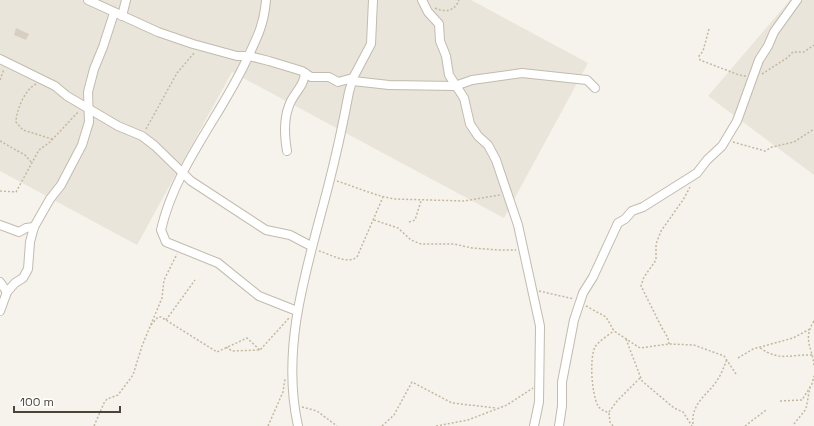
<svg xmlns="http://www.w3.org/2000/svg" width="814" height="426" font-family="'Space Grotesk',sans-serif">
<rect width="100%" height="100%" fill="#f6f3ec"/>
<g fill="#eae5da">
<polygon points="0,0 471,0 588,63 504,218 232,72 137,245 0,171"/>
<polygon points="790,0 814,0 814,175 708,96"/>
</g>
<polygon fill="#d8cfc1" points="16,28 29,34 26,40 14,35"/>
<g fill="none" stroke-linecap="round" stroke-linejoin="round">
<g stroke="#c2bbae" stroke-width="10">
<g id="minor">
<polyline points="88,0 158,32 193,44 237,56 249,56 269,61 302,71 311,77 329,77 338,82 353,78"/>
<path d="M266 0C264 25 257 38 246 61 220 117 175 168 161 230L166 242 218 263 259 296 297 311"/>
<polyline points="422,0 428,12 439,24 440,41 446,56 449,75 464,98 470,124 478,136 488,145 496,160 518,225 540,326 539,402 534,426"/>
<polyline points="122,16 126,0"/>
<polyline points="0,59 55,86 67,96 118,126 142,136 155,146 191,181 266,230 290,235 311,246"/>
<polyline points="353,81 389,85 455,86 472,80 522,73 587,80 595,88"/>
<path d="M287 151C284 134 283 117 291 101 297 90 304 85 305 73"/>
<polyline points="0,225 19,232 26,228 34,227"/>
<polyline points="0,282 7,292"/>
<polyline points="0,311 7,292 15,283 23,278 28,269 30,242 34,227 50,199 61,185 82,145 89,122 88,92 94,69 103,47 114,13"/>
<path d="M298 426C280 345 308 265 328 187 336 156 343 124 349 92L353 78 371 44 373 0"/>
<polyline points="559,426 562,406 562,382 574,320 583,293 593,277 618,223 625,219 632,211 643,207 697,173 707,160 722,146 737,121 759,60 768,46 774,32 797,0"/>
</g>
</g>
<g stroke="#c4b79f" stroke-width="1.5" stroke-dasharray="2 2" stroke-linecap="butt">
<path d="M435 8C445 13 455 11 459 0"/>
<polyline points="709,29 703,51 699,56 700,60 739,75 746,76"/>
<polyline points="762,74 787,58 793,52 804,52 814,45"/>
<polyline points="0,80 4,69"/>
<path d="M36 84C25 89 16 111 16 122L23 130 52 139"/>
<polyline points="146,129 177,73 195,52"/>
<polyline points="0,141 25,155 31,162"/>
<polyline points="733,142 765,151 772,147 794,142 814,129"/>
<path d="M337 181C356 187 375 196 395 199L464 201 500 195"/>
<polyline points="0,191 16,192 39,150 50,142 79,111"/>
<polyline points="374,220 398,228 411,240 421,244 454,244 472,248 499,250 516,250"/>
<polyline points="409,222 415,220 421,201"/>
<path d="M319 251C330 254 347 265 357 257L383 197"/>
<polyline points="539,291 574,299"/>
<polyline points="586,306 606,317 614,331 640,348 669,344 694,345 724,356 736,374"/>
<polyline points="166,320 195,280"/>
<path d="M814 321C802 340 813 348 814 366"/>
<polyline points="151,325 158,317 161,317 217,352 247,338 260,350"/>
<polyline points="626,339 642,381 674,408 683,412 692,426"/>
<polyline points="669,344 668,338 662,328 641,286 644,277 656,260 656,244 661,231 683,200 690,187"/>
<polyline points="226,347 232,351 260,350 289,318"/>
<path d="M760 348C781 362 790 354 813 355"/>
<polyline points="738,358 753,349 793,338 810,329"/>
<polyline points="780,401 802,400 812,384 814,376"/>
<polyline points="302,407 317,411 337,426"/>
<polyline points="609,412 617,401 640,378"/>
<path d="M693 424C691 404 706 396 716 382 721 375 724 367 727 359"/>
<polyline points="794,424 806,409 810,387"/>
<polyline points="94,426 104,403 107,399 118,395 133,375 142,346 162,298 164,280 177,254"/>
<polyline points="268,426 283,392 285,379"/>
<polyline points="382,426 394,415 412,382 452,403 496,408"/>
<polyline points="436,426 468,420 507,405 533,388"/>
<path d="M613 426 610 422 609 413C605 411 601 410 598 406 592 395 589 359 595 347 599 341 608 335 614 331"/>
<polyline points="745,426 766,410"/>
</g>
<use href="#minor" stroke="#fff" stroke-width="8"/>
</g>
<path d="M14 406v6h106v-6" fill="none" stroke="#4b4439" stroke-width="2"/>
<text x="20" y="406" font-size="12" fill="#4b4439" stroke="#ffffff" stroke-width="3" paint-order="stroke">100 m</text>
</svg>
